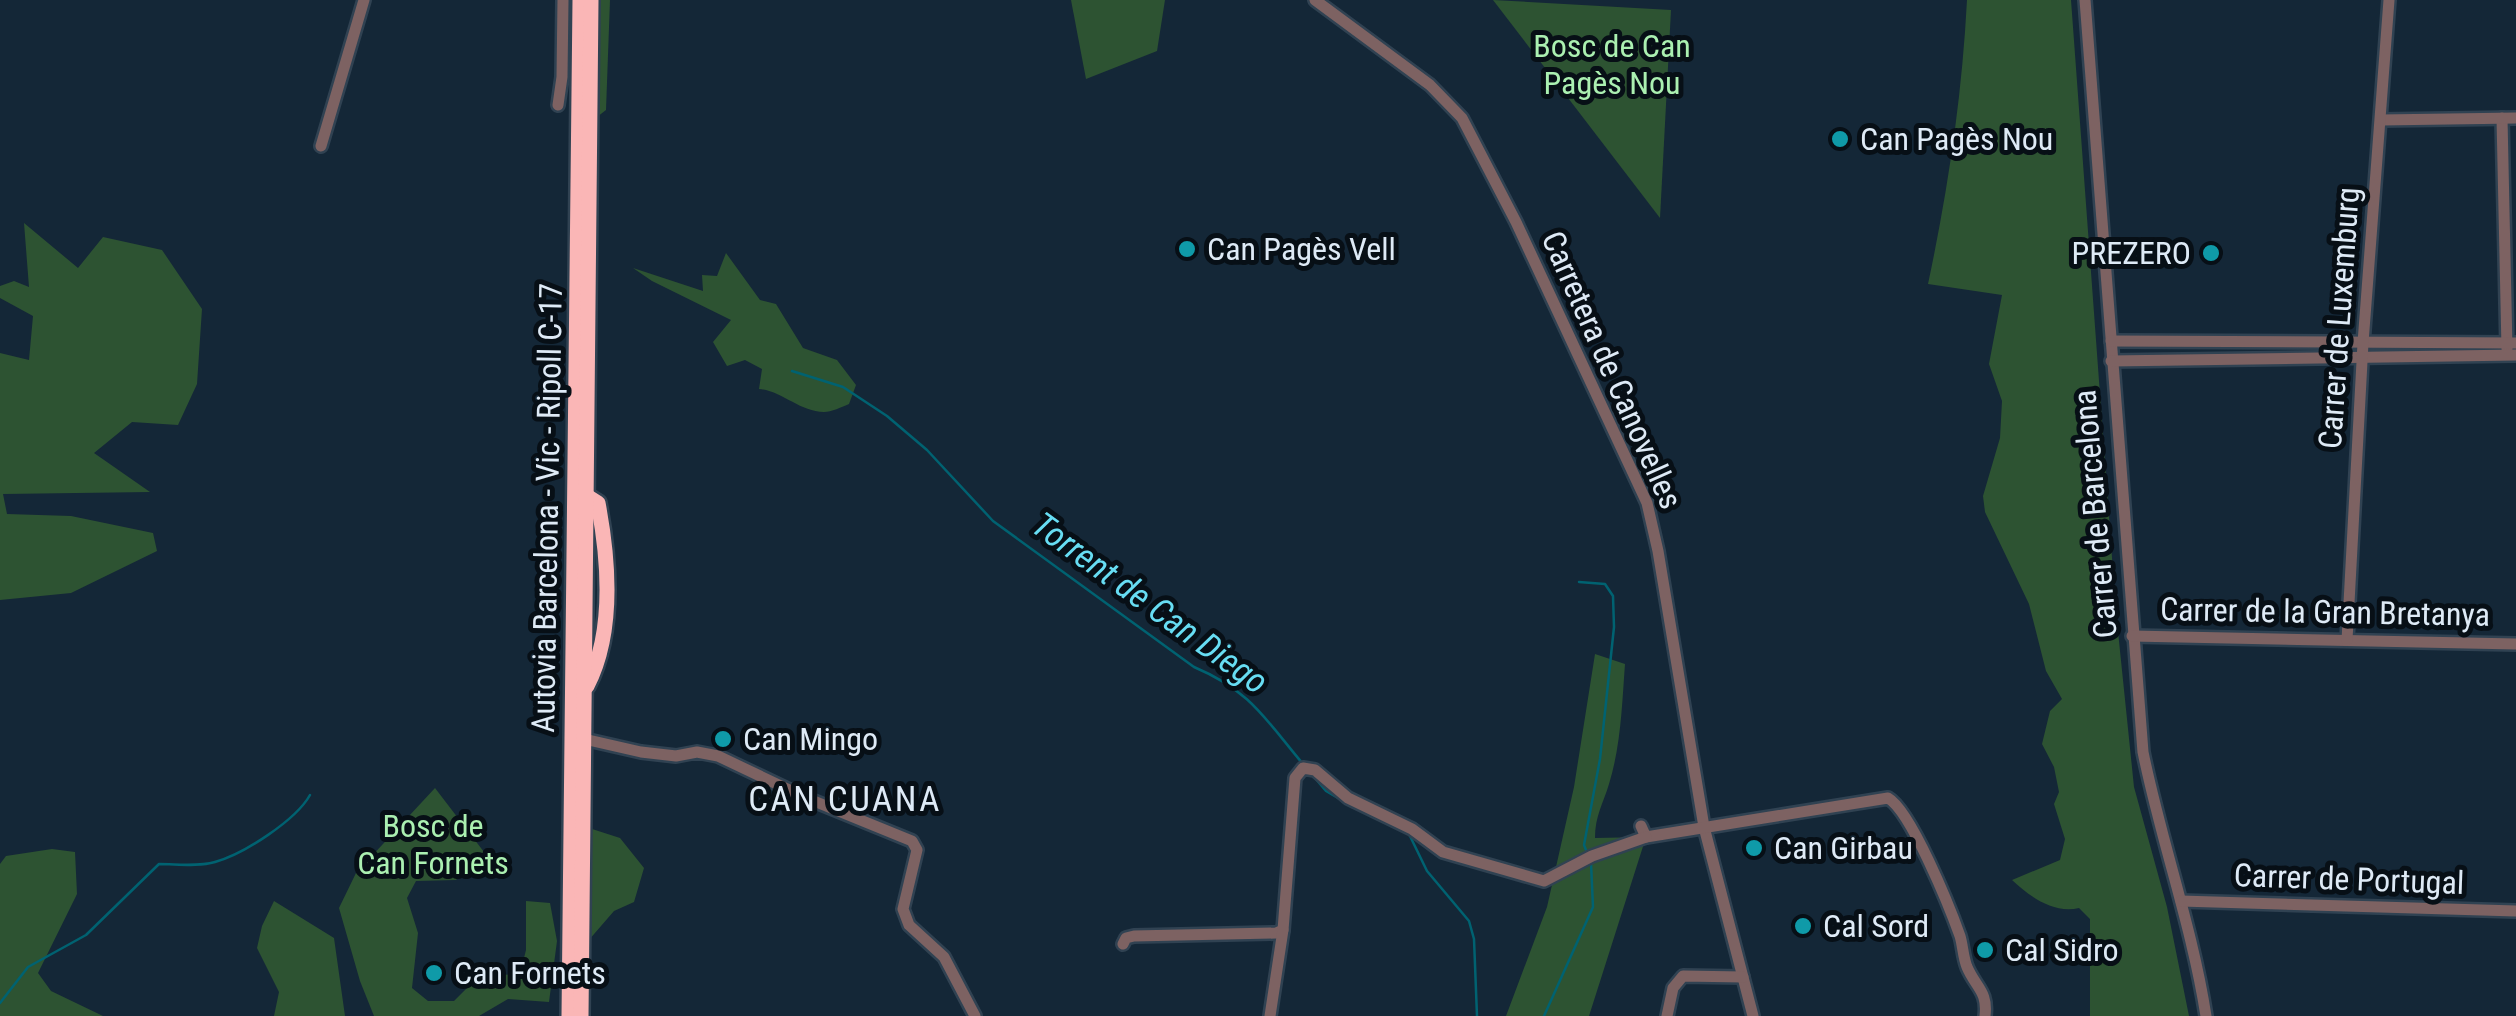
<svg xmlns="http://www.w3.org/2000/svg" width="2516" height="1016" font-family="'Roboto Condensed',sans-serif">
<rect width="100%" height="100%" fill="#142737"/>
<g fill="#2d5332">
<polygon points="598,0 610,0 606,110 597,117"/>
<polygon points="1071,0 1165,0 1157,51 1086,79"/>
<polygon points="1493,0 1671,10 1660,218"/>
<path d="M1967 0H2071L2116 612 2134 787 2167 907 2189 1016H2090V919L2079 908C2053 914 2029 896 2012 880L2060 860 2065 839 2054 804 2059 792 2054 767 2042 744 2050 711 2062 699 2046 671 2029 604 1985 512 1983 496 2000 438 2002 401 1989 364 2002 295 1928 284C1948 190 1962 96 1967 0Z"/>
<polygon points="24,223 78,268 103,237 162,250 202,309 197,384 178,425 132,422 94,453 150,492 3,494 7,514 71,516 153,533 157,551 71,593 0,600 0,353 29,360 33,316 0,298 0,286 14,281 29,287"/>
<path d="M726 253 760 300 776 304 803 348 837 360 856 385 849 404C842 407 831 412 824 412 800 412 782 391 759 389L762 369 745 360 727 366 713 342 731 320 652 281 633 268 703 291 702 275 717 276Z"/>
<path d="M1595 654 1625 664C1622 704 1621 745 1609 784 1603 804 1595 816 1595 838L1646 837 1589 1016H1506L1547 907 1574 787Z"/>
<polygon points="435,788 484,852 456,880 416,881 407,898 418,933 412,988 428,1001 454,1001 479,976 520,974 526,950 526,901 550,903 557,941 549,1002 508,999 479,1016 374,1016 360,981 339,908 356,873"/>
<polygon points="589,828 620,838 644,868 634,902 614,911 588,941"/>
<polygon points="52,849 75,852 77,894 38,973 51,991 103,1016 0,1016 0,864 6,856"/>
<polygon points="274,901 334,938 345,1016 274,1016 279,992 257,948 262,926"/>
</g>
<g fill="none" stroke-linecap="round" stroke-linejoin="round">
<g stroke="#006271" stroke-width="2.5">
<path d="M792 371 843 387 887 416 927 450 993 521 1194 667C1251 691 1265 719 1303 764"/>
<polyline points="1579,582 1605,584 1613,596 1614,627 1600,759 1584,845 1588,855"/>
<polyline points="1315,778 1326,791 1343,801"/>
<polyline points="1350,805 1409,834 1427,871 1469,921 1474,939 1477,1016"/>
<path d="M0 1003 28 967 86 935 159 864C177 864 198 867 215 862 244 854 296 820 310 795"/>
<polyline points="1544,1016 1593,907 1591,863"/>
</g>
<g stroke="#304252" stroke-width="16">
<g id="minor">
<polyline points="1315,0 1430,85 1462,118 1516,222 1647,503 1658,551 1704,827 1753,1016"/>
<path d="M2085 0 2143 752C2161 841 2192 926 2206 1016"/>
<polyline points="558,105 562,77 563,0"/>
<polyline points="2502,118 2507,349"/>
<polyline points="2381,120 2516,118"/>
<polyline points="321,146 364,0"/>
<polyline points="2111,341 2516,343"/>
<polyline points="2111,361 2516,355"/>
<polyline points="2132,636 2516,644"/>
<polyline points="2347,640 2363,343 2389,0"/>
<polyline points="584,739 641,752 676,756 697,752 718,756 804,797 912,841 917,850 903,909 909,925 944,957 975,1016"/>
<path d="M1641 826 1646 837 1888 798C1911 811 1950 908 1960 936 1963 946 1963 957 1967 967 1976 988 1988 991 1985 1016"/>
<polyline points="2181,901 2516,911"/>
<polyline points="1123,944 1126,938 1134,936 1276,933 1283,930"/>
<polyline points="1270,1016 1283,930 1295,778 1303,768 1315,770 1348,798 1412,829 1443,852 1544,881 1592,856 1646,837"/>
<polyline points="1667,1016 1673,988 1683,976 1743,977"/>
</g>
</g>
<g stroke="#304252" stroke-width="20">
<g id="highway">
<path d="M587 686C615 632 609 561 598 503L587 496"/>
<polyline points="569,1016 580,0"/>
<polyline points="581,1016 591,0"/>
</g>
</g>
<use href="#minor" stroke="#7d6262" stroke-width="11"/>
<use href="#highway" stroke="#fab6b6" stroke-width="15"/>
</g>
<g fill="#0f9aa8" stroke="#070f16" stroke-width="4">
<circle cx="1840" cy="139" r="10"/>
<circle cx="1187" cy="249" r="10"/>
<circle cx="2211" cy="253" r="10"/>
<circle cx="723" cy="739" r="10"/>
<circle cx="1754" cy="848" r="10"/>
<circle cx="1803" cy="926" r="10"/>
<circle cx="1985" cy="950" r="10"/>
<circle cx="434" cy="973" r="10"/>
</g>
<g text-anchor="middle" stroke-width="10" stroke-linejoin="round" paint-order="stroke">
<g font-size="32" fill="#abf0b1" stroke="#070f16">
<text x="1612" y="57">Bosc de Can<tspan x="1612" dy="37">Pagès Nou</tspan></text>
<text x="433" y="837">Bosc de<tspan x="433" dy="37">Can Fornets</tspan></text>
</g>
<g font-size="32" fill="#deeaf6" stroke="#070f16" text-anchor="start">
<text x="1860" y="150">Can Pagès Nou</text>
<text x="1207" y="260">Can Pagès Vell</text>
<text x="2191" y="264" text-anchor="end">PREZERO</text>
<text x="743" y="750">Can Mingo</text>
<text x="1774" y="859">Can Girbau</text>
<text x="1823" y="937">Cal Sord</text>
<text x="2005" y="961">Cal Sidro</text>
<text x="454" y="984">Can Fornets</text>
</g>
<g font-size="32" fill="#deeaf6" stroke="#070f16">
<text transform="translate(2339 318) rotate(-86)" y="11">Carrer de Luxemburg</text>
<text transform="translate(1612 370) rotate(66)" y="11">Carretera de Canovelles</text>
<text transform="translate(547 508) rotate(-89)" y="11">Autovia Barcelona - Vic - Ripoll C-17</text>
<text transform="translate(2095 514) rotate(-95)" y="11">Carrer de Barcelona</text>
<text transform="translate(2325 612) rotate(1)" y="11">Carrer de la Gran Bretanya</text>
<text transform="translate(2349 879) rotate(2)" y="11">Carrer de Portugal</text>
</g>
<g font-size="35" font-style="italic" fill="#67ddf3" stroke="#070f16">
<text transform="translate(1150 603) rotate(36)" y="12">Torrent de Can Diego</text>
</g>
<g font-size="35" letter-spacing="2.5" fill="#deeaf6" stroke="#070f16">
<text x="845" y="811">CAN CUANA</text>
</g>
</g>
</svg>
